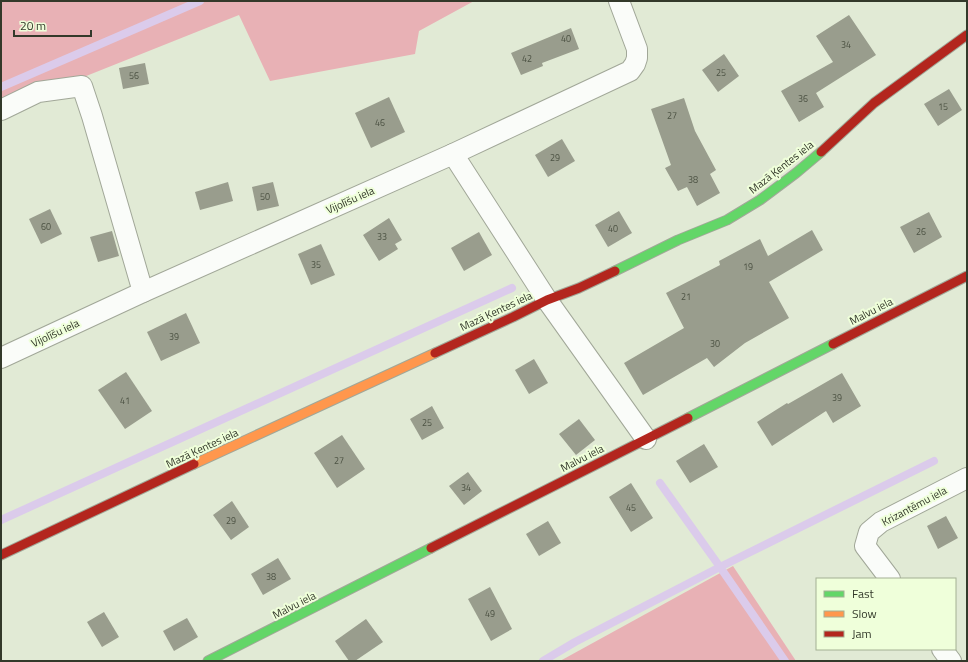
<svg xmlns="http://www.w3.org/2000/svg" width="968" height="662" font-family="'Titillium Web',sans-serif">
<rect width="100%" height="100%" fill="#e1ead5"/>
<g fill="#e8b1b5">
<polygon points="1,1 474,1 419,31 415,54 270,81 239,15 1,110"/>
<polygon points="733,566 796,661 560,661"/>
</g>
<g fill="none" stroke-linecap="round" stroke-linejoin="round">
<g stroke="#dbcbeb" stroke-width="8">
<polyline points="1,87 200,1"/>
<polyline points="660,483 720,567 934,461"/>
<polyline points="1,520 512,288"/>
<polyline points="543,661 575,642 720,567 785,661"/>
</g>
</g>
<g fill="#999d8d">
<polygon points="849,15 876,55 816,93 824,107 799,122 781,91 833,62 816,36"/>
<polygon points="571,28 579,49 542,63 543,66 521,75 511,53"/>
<polygon points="724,54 739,76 718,92 702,70"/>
<polygon points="145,63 149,84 123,89 119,68"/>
<polygon points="949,89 962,110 938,126 924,104"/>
<polygon points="389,97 405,132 371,148 355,113"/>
<polygon points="684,98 695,131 716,170 710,174 720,193 697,206 687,187 678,191 665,168 671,165 651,109"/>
<polygon points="562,139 575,161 548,177 535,155"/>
<polygon points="228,182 233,201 200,210 195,192"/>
<polygon points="273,182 279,206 257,211 252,187"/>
<polygon points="50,209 62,234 41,244 29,219"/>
<polygon points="619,211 632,233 608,247 595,225"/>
<polygon points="929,212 942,237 914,253 900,227"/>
<polygon points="389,218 402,240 395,244 398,249 379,261 363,235"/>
<polygon points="812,230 823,250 769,282 789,318 745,343 714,367 707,358 643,395 624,363 684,328 666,293 720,265 719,261 760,239 768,256"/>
<polygon points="112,231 119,256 98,262 90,237"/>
<polygon points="479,232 492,255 464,271 451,248"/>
<polygon points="321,244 335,275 311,285 298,254"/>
<polygon points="186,313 200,343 161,361 147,332"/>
<polygon points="534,359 548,383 529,394 515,370"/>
<polygon points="126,372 152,411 125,429 98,390"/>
<polygon points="842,373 861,406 833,423 826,411 772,446 757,422 787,403 788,404"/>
<polygon points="432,406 444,428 422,440 410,419"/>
<polygon points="579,419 595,440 576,455 559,434"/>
<polygon points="342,435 365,469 337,488 314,453"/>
<polygon points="704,444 718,467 690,483 676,461"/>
<polygon points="468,472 482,491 464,505 449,486"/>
<polygon points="631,483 653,518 631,532 609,497"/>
<polygon points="232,501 249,527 231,540 213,515"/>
<polygon points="946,516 958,538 938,549 927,526"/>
<polygon points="548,521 561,543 539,556 526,534"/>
<polygon points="278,558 291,579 263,595 251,574"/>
<polygon points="490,587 512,629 491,641 468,599"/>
<polygon points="104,612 119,637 102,647 87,622"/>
<polygon points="187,618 198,637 174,651 163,631"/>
<polygon points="366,619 383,642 355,661 349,661 335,641"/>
</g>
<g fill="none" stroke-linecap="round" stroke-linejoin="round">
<g stroke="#a1a798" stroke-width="22">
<g id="street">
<polyline points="1,110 38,92 82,86 92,116 143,292"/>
<polyline points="453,154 547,300 646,439"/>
<polyline points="1,358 143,292 453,154 630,71 635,64 637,58 637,49 619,1"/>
<polyline points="890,579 865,546 869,532 881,522 967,478"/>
<polyline points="942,649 951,661"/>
</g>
</g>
<g stroke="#a1a798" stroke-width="11">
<g id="fast">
<polyline points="615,271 678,240 727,220 760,200 796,173 821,152"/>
<polyline points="688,418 833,344"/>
<polyline points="208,661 431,548"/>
</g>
</g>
<g stroke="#a1a798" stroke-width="11">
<polyline id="slow" points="194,464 435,353"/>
</g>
<g stroke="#a1a798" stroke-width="11">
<g id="jam">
<polyline points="821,152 874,103 967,35"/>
<polyline points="833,344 967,276"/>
<polyline points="435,353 513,317 547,300 579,288 615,271"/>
<polyline points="431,548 688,418"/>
<polyline points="1,555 194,464"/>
</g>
</g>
<use href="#street" stroke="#fafcf9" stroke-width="20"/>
<use href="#fast" stroke="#63d668" stroke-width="9"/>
<use href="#slow" stroke="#ff974d" stroke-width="9"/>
<use href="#jam" stroke="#b3261e" stroke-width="9"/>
</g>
<g text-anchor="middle" stroke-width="4" stroke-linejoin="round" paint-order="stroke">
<g font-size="9" fill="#4c5243">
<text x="566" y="42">40</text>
<text x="846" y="48">34</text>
<text x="527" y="62">42</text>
<text x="721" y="76">25</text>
<text x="134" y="79">56</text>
<text x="803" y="102">36</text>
<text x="943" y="110">15</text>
<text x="672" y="119">27</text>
<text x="380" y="126">46</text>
<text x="555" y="161">29</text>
<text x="693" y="183">38</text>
<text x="265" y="200">50</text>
<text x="46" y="230">60</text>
<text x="613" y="232">40</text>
<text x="921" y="235">26</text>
<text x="382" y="240">33</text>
<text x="316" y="268">35</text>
<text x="748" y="270">19</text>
<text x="686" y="300">21</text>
<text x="174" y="340">39</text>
<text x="715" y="347">30</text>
<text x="837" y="401">39</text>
<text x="125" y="404">41</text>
<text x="427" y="426">25</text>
<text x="339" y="464">27</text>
<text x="466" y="491">34</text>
<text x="631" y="511">45</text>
<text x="231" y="524">29</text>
<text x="271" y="580">38</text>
<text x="490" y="617">49</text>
</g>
<g font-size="11" fill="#33392a" stroke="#efffda">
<text transform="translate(781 167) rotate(-38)" y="4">Mazā Ķentes iela</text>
<text transform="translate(350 200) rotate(-24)" y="4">Vijolīšu iela</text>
<text transform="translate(496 311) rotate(-25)" y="4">Mazā Ķentes iela</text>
<text transform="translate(871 311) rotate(-27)" y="4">Malvu iela</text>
<text transform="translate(55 333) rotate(-25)" y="4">Vijolīšu iela</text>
<text transform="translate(202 448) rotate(-25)" y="4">Mazā Ķentes iela</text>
<text transform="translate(582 458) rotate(-27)" y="4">Malvu iela</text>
<text transform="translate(914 506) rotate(-28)" y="4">Krizantēmu iela</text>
<text transform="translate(294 605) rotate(-27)" y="4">Malvu iela</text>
</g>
</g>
<rect width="968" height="662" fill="none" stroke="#33392a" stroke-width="4"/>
<rect x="816" y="578" width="140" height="72" fill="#efffda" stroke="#a4b094"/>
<rect x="824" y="591" width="20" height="6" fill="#63d668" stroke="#a4b094"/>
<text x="852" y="598" font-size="12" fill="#33392a">Fast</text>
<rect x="824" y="611" width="20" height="6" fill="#ff974d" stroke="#a4b094"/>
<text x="852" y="618" font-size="12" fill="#33392a">Slow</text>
<rect x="824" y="631" width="20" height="6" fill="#b3261e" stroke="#a4b094"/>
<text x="852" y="638" font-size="12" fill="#33392a">Jam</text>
<path d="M14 30v6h77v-6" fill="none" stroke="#33392a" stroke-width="2"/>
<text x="20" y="30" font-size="12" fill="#33392a" stroke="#efffda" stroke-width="3" paint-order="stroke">20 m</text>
</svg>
